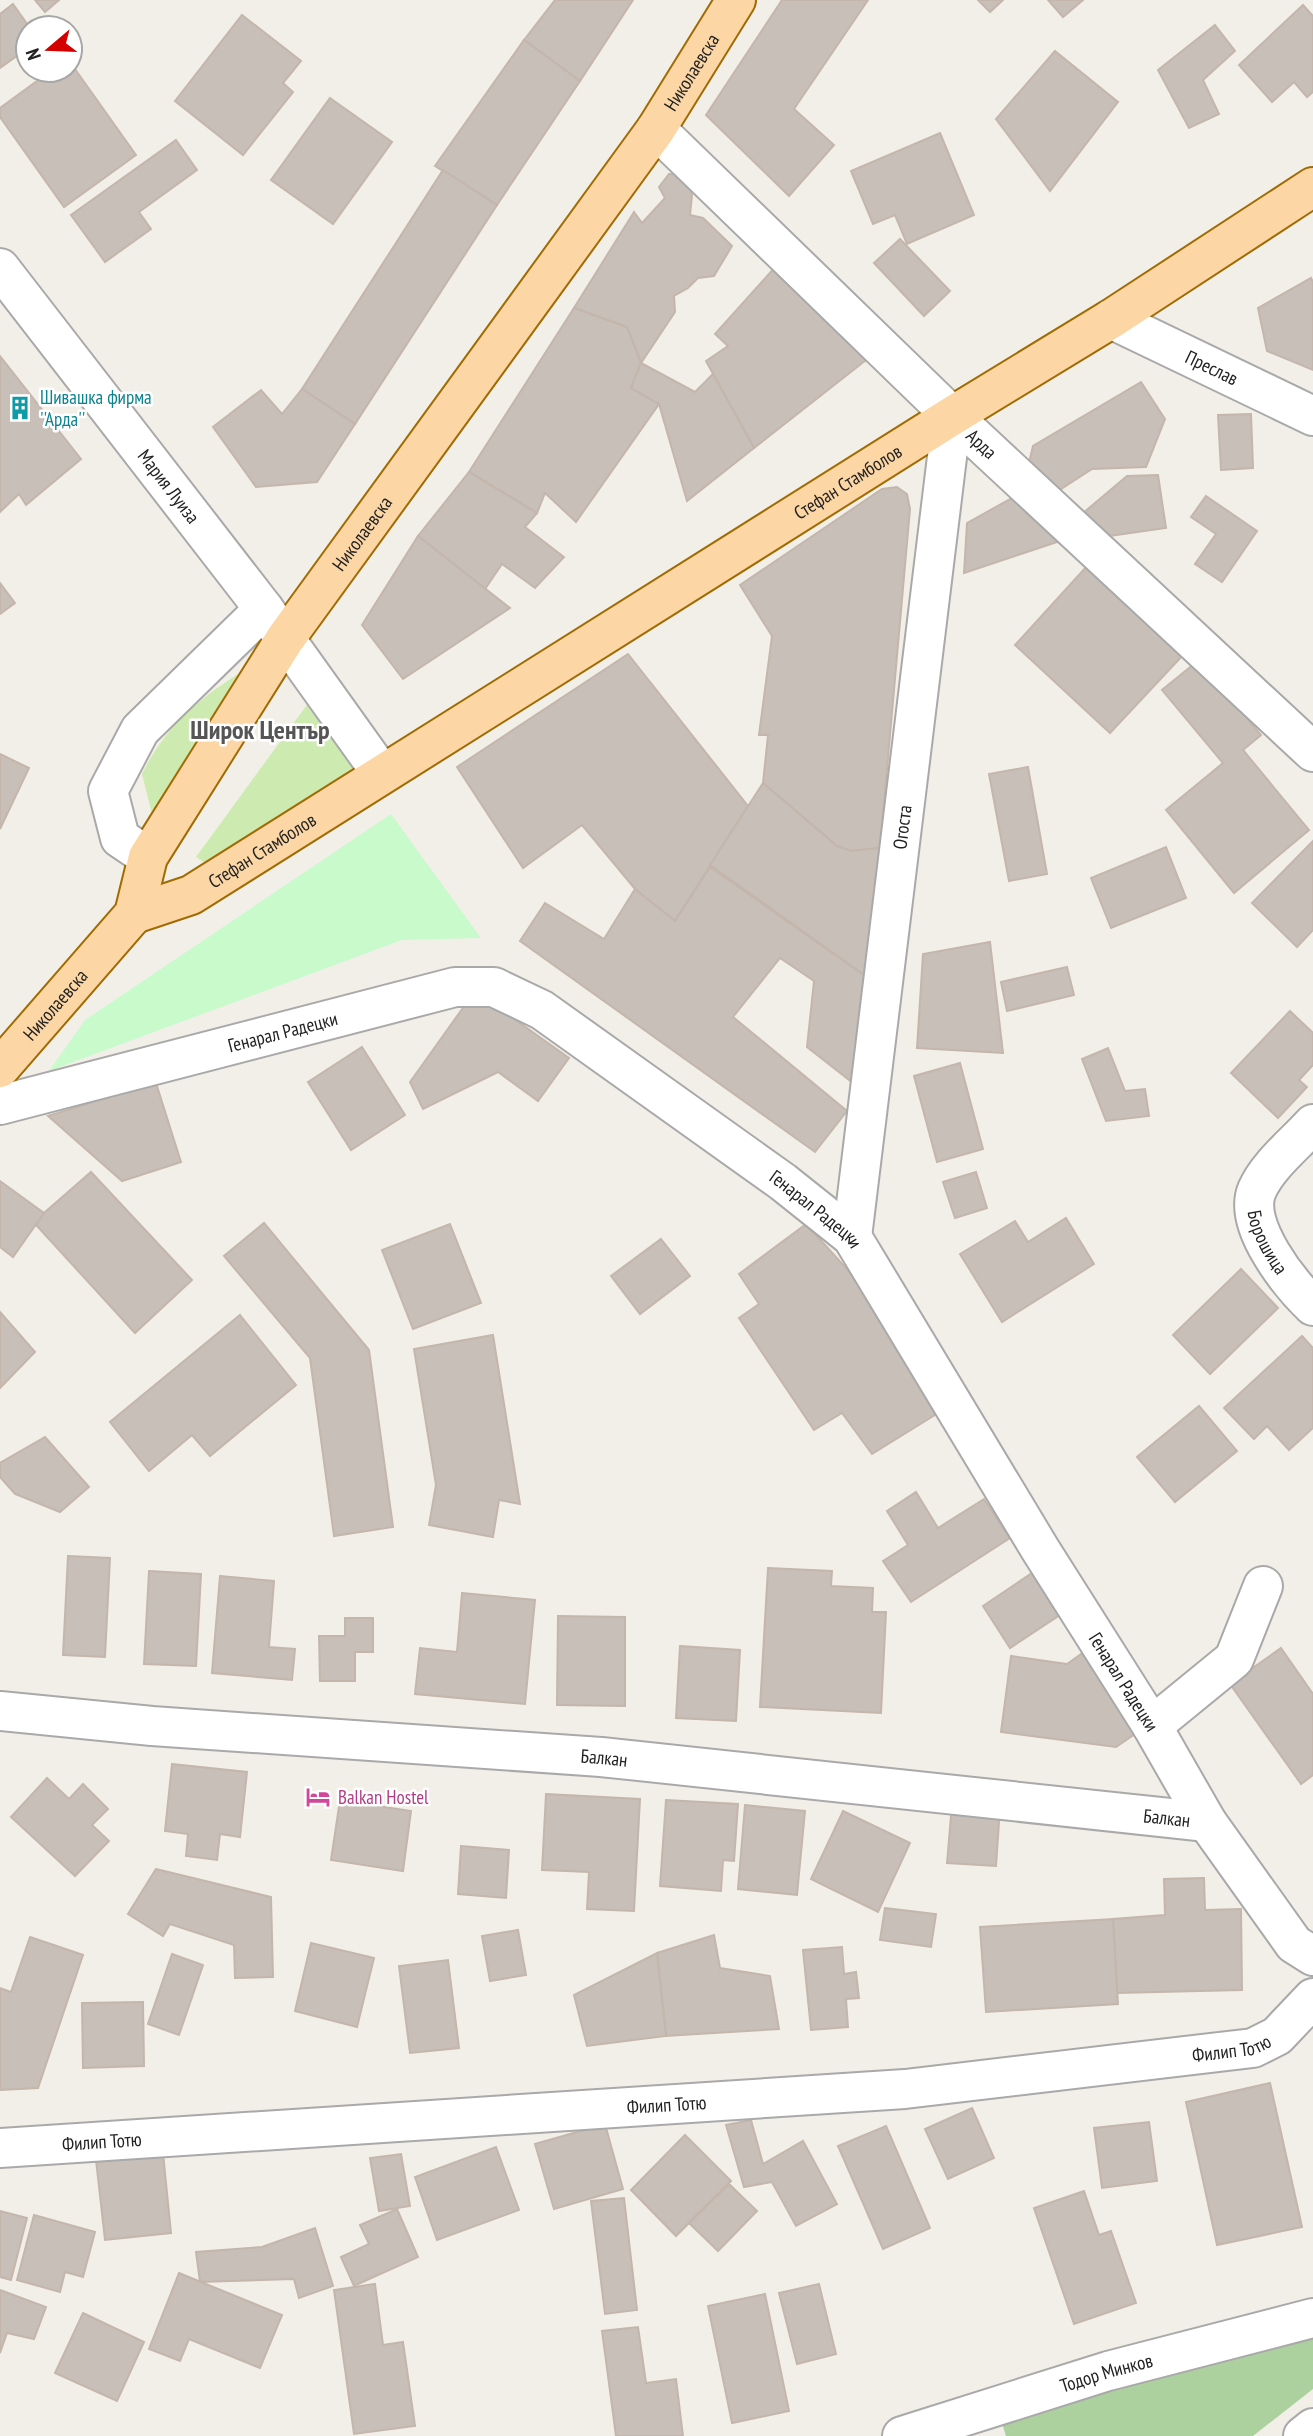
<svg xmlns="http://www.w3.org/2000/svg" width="1313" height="2436" font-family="'PT Sans Narrow',sans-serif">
<rect width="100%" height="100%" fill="#f2efe9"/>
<g fill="#cdebb0">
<path d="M272 653 152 814 142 774C171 714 217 686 272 653Z"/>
<polygon points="309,702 361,777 212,867 196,857"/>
</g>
<polygon fill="#add19e" points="1313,2328 1313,2389 1253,2436 1006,2436 999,2414"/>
<polygon fill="#c8facc" points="391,814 481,938 402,940 49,1071 85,1020"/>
<g fill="#c7bfb8" stroke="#c4b6ab" stroke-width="2">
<polygon points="35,0 59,0 45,12"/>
<polygon points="555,0 633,0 580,81 524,40"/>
<polygon points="782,0 868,0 794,109 834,145 789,196 706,115"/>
<polygon points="978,0 1003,0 990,12"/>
<polygon points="1048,0 1083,0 1063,17"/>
<polygon points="13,4 30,28 28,48 0,68 0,14"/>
<polygon points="1303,5 1313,16 1313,92 1307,97 1294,82 1272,102 1239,65"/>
<polygon points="242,15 301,61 283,83 293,92 243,155 175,101"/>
<polygon points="1215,25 1235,51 1203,80 1219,114 1189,128 1158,70"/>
<polygon points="524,40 580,81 497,205 435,166"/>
<polygon points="1055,51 1118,102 1050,191 996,119"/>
<polygon points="70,62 136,155 64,207 0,117 0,108 52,70 70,70"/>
<polygon points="330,98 392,142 333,224 271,180"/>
<polygon points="940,133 974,215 907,244 895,215 873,224 851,171"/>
<polygon points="176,140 197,170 139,212 151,229 105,262 71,215"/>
<polygon points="443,170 497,205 355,424 302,389"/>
<polygon points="669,174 679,174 688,183 692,195 690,215 703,218 732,246 714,276 698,278 688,288 674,296 675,312 641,363 627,327 574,308 634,212 642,223 665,198 659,187"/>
<polygon points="900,239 950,291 924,316 874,263"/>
<polygon points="777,265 875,353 754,448 706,361 728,346 715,334"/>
<polygon points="1311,278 1313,282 1313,370 1267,351 1258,308"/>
<polygon points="574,308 627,327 641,363 631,388 659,404 576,522 545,493 537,513 469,472"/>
<polygon points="0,356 81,459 26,505 19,494 0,512"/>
<polygon points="641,363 695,392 713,374 754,448 687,501 659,404 631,388"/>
<polygon points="1141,382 1165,419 1146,467 1092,469 1055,493 1028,467 1033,446"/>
<polygon points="302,389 355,424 317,482 256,487 213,427 261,390 282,414"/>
<polygon points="1251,414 1253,468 1221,470 1218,415"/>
<polygon points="469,472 537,513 525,527 564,557 535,588 502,564 485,589 418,536"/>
<polygon points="1158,475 1166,528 1096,538 1076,519 1127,476"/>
<polygon points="897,487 907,494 910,509 880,848 851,851 837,846 763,783 768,735 759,735 772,636 740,585 882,489"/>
<polygon points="1021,493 1066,539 964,573 967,523"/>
<polygon points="1206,496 1257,531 1222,582 1195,564 1216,534 1191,517"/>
<polygon points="418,536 510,608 403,679 362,625"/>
<polygon points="1088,565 1184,654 1110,733 1015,645"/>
<polygon points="0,583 15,603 0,614"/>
<polygon points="628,654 748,806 675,921 635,889 582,825 523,868 457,767"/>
<polygon points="1199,660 1261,735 1243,750 1309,830 1234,893 1166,810 1223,763 1162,690"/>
<polygon points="0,754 29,768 0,829"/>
<polygon points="1028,767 1047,874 1009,881 989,774"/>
<polygon points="763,783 837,846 851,851 880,848 871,980 710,865"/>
<polygon points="1313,841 1313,930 1297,947 1252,903"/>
<polygon points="1166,847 1186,898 1111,928 1091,878"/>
<polygon points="710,867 871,980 862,1090 807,1047 814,981 780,958 733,1017 847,1111 815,1152 520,941 545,903 604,939 635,889 675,921"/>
<polygon points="990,942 1003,1053 917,1048 923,954"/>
<polygon points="1067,967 1074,995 1007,1011 1001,982"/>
<polygon points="475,991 569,1058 538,1101 498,1072 423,1109 410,1082"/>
<polygon points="1290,1011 1313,1033 1313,1065 1299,1080 1307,1087 1278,1118 1231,1073"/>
<polygon points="362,1047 405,1115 351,1150 308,1082"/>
<polygon points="1108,1048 1125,1091 1145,1089 1149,1116 1106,1121 1082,1059"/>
<polygon points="960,1063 983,1149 937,1162 914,1076"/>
<polygon points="156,1083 181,1162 122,1181 48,1116"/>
<polygon points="91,1172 192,1280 135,1333 36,1225 44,1213"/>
<polygon points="976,1172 987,1208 955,1218 943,1182"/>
<polygon points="0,1181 44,1213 13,1257 0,1247"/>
<polygon points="1066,1218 1094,1264 1002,1322 960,1254 1015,1221 1028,1242"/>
<polygon points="264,1223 369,1350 393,1527 334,1536 310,1358 224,1256"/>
<polygon points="450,1224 481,1303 413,1329 382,1250"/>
<polygon points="806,1224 874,1299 935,1415 872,1454 842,1413 814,1430 739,1318 759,1304 739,1274"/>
<polygon points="661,1239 690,1276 640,1314 611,1276"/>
<polygon points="1241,1269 1278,1308 1210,1374 1173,1335"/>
<polygon points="0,1312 35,1352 0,1388"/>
<polygon points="240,1315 296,1385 210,1456 192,1435 149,1471 110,1422"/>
<polygon points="493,1335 520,1504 499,1500 493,1537 429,1525 436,1485 414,1349"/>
<polygon points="1302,1336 1313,1348 1313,1428 1289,1450 1267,1426 1254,1439 1224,1408"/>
<polygon points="1199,1406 1237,1451 1175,1502 1137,1457"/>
<polygon points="45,1437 89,1487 60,1512 15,1494 0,1477 0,1463"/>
<polygon points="916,1492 938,1528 984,1499 1010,1538 911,1602 883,1561 908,1545 887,1511"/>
<polygon points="68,1556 110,1558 105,1657 63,1655"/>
<polygon points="768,1568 832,1571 831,1586 873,1588 872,1612 886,1612 881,1713 760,1707"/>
<polygon points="149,1571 201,1574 196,1666 144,1664"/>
<polygon points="1035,1571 1063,1613 1010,1648 983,1606"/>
<polygon points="220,1576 274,1581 269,1647 295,1649 292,1680 212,1673"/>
<polygon points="462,1593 535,1600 525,1704 415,1694 420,1648 457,1652"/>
<polygon points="558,1616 625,1617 625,1706 557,1705"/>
<polygon points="345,1618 373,1618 373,1652 355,1652 355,1681 320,1681 319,1636 345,1636"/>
<polygon points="680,1646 740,1650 736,1721 676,1718"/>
<polygon points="1281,1648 1313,1694 1313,1775 1301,1784 1230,1684"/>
<polygon points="1084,1652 1138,1732 1116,1747 1001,1732 1011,1656 1067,1664"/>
<polygon points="172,1764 247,1772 240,1837 220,1834 217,1860 186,1856 188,1834 165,1831"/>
<polygon points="47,1778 69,1799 83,1784 108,1809 92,1825 109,1841 75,1876 11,1817"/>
<polygon points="546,1794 640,1799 634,1911 587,1909 589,1872 542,1870"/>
<polygon points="340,1800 411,1811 403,1871 331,1860"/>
<polygon points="666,1800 738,1804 734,1861 723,1860 721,1891 660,1886"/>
<polygon points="952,1804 1000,1807 996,1866 947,1863"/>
<polygon points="745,1805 805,1811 797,1895 738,1889"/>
<polygon points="843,1811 910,1843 878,1912 811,1879"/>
<polygon points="461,1846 509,1850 506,1898 458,1894"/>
<polygon points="156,1869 271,1897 273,1977 235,1978 234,1945 170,1924 163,1936 128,1914"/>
<polygon points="1204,1878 1205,1910 1241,1909 1242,1990 1117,1993 1113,1919 1165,1915 1164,1879"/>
<polygon points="885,1908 936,1914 931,1947 880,1940"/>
<polygon points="1113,1919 1118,2004 986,2012 980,1927"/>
<polygon points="518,1930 526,1975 490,1981 482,1936"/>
<polygon points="714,1935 720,1968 770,1976 779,2029 666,2036 657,1953"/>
<polygon points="30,1937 83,1955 38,2088 0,2090 0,1988 11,1992"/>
<polygon points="311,1943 374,1958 357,2027 295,2011"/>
<polygon points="842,1947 844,1974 856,1972 859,1998 846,1999 848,2027 811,2030 803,1950"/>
<polygon points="657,1953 666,2036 587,2046 574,1995"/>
<polygon points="172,1954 203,1965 179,2035 148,2024"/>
<polygon points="448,1960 459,2048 410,2053 399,1966"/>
<polygon points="143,2002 144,2066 83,2068 82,2003"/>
<polygon points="1270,2083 1302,2227 1217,2245 1186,2102"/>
<polygon points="972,2108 994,2158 948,2179 925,2129"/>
<polygon points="751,2120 763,2164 803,2141 837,2204 796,2226 772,2182 744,2187 726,2125"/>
<polygon points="1149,2122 1157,2181 1102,2188 1094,2128"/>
<polygon points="605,2124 623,2189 554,2209 535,2144"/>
<polygon points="886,2126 930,2228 883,2249 838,2146"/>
<polygon points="685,2135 731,2181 676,2236 631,2190"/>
<polygon points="496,2147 519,2210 437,2240 415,2177"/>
<polygon points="163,2153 171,2233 105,2240 96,2160"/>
<polygon points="401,2154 410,2206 379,2211 370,2158"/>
<polygon points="729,2184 757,2211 718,2251 689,2223"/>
<polygon points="1084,2191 1099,2235 1111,2231 1136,2303 1074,2324 1034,2208"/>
<polygon points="624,2198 637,2310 605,2314 591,2201"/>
<polygon points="397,2209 418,2257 354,2286 341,2257 369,2244 360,2225"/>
<polygon points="0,2211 27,2218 11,2280 0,2277"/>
<polygon points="34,2215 95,2232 83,2277 65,2272 60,2292 17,2280"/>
<polygon points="315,2228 333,2286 299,2298 294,2279 200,2282 196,2252 262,2247"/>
<polygon points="179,2273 282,2315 260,2368 189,2339 180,2361 149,2349"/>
<polygon points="375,2284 383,2345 403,2342 415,2426 354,2434 334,2290"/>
<polygon points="819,2284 836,2354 797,2364 779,2293"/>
<polygon points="0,2290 46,2307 34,2339 7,2333 0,2353"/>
<polygon points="765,2294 789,2411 732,2423 708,2306"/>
<polygon points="83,2313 144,2342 117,2401 55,2373"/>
<polygon points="638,2327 646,2383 676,2379 683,2436 616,2436 602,2331"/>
</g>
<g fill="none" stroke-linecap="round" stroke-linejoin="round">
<g stroke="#a9a9a9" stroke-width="42">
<g id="minor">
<path id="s1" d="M656 129 952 416 1313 752"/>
<path id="s2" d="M0 268 264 609 382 774"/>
<path id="s3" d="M1111 319 1313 416"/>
<polyline points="148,857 120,838 108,791 140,730 264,609"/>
<path id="s4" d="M0 1105 455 987H494L542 1010 783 1182 852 1237 1040 1549 1152 1726 1207 1822 1294 1944 1313 1956"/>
<path id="s5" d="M1313 1124C1295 1144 1268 1165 1257 1190 1242 1225 1290 1284 1313 1306"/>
<path id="s6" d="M852 1237 952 416"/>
<path id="s7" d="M0 1711 152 1726 601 1757 1207 1822"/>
<polyline points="1152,1726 1234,1659 1263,1586"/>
<path id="s8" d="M0 2148 905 2089 1253 2048 1277 2036 1313 1998"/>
<path id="s9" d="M902 2436 1108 2371 1313 2318"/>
<polyline points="1303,2436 1313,2428"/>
</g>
</g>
<g stroke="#a06b00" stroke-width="42">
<g id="major">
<path id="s10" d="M134 914 191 895 952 416 1111 319 1313 187"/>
<path id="s11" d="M0 1068 134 914 148 857 285 639 656 129 736 0"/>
</g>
</g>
<use href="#minor" stroke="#fff" stroke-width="38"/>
<use href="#major" stroke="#fcd6a4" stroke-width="38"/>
</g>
<defs>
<g id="building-bare" transform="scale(1.89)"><path d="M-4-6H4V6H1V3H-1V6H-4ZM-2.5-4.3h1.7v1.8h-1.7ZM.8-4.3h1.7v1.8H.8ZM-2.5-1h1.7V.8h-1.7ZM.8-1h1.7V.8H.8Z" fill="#0f9aa8" stroke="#fff" stroke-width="2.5" paint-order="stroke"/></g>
<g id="hotel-bare" transform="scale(1.89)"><path d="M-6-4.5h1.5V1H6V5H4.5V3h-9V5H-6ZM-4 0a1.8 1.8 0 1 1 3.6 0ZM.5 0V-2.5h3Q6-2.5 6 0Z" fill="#d1479c" stroke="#fff" stroke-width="2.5" paint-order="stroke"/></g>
</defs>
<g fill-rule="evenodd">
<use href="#building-bare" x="20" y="408"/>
<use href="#hotel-bare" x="318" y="1797"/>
</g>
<g text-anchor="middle" stroke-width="5" stroke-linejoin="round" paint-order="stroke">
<g font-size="19" fill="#222" stroke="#fff">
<text dy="7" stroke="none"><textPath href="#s11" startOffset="1218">Николаевска</textPath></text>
<text dy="7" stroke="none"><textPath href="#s3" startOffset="112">Преслав</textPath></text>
<text dy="7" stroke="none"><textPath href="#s1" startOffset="453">Арда</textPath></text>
<text dy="7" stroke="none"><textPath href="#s10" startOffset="836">Стефан Стамболов</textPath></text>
<text dy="7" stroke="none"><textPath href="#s2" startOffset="276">Мария Луиза</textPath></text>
<text dy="7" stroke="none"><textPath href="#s11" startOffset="651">Николаевска</textPath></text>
<text dy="7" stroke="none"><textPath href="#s6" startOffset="413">Огоста</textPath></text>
<text dy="7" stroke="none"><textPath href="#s10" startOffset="144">Стефан Стамболов</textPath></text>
<text dy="7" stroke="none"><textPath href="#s11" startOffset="84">Николаевска</textPath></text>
<text dy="7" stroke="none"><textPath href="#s4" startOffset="292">Генарал Радецки</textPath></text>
<text dy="7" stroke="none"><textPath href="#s4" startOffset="901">Генарал Радецки</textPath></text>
<text dy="7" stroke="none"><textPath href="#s5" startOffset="142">Борошица</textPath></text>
<text dy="7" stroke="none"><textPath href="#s4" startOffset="1468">Генарал Радецки</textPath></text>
<text dy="7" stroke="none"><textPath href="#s7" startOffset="606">Балкан</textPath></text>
<text dy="7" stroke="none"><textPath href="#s7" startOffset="1172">Балкан</textPath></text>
<text dy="7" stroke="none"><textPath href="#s8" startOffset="1236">Филип Тотю</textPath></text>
<text dy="7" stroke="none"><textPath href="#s8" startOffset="668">Филип Тотю</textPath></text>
<text dy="7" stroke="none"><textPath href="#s8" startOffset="102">Филип Тотю</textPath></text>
<text dy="7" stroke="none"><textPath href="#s9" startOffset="214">Тодор Минков</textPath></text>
</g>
<g font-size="19" fill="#0d838f" stroke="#fff" text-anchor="start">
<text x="40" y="404">Шивашка фирма<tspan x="40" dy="22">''Арда''</tspan></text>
</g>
<g font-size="19" fill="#b23c85" stroke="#fff" text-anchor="start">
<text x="338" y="1804">Balkan Hostel</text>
</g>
<g font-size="26" font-weight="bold" fill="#555" stroke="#fff">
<text x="260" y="739">Широк Център</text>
</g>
</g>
<g transform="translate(49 49) rotate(251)"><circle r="33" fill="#ffffff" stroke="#a7a7a7" stroke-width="2"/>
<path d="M0-5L12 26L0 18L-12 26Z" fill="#d40000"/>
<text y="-10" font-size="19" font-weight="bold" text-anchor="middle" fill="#222222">N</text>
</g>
</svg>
